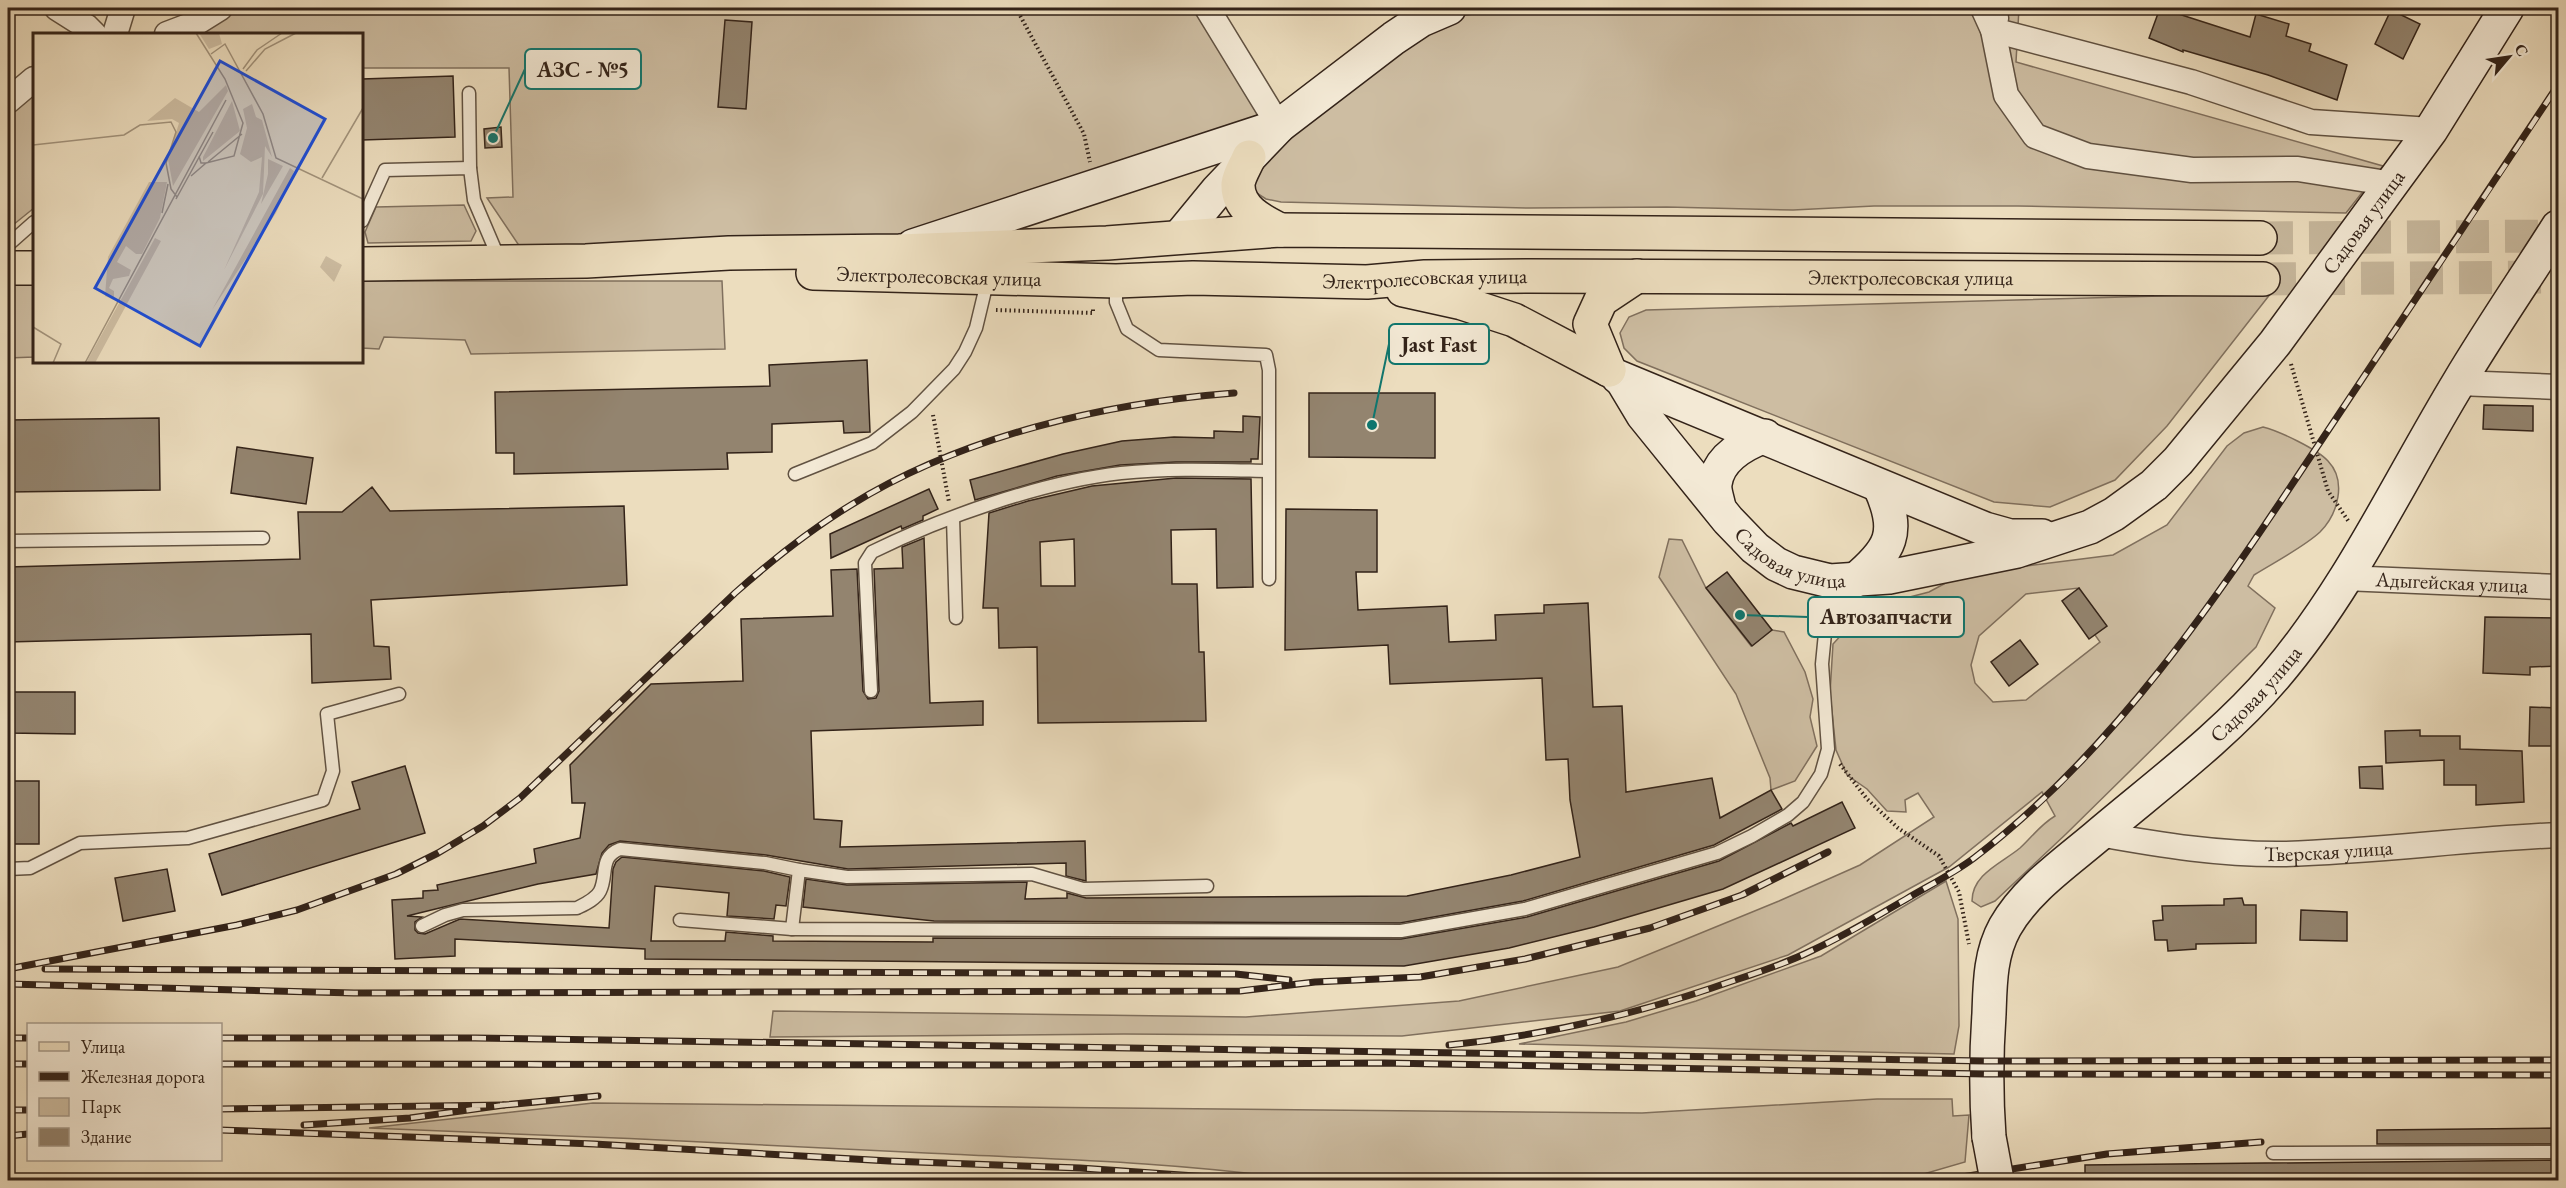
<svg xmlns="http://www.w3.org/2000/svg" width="2566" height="1188" font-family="'EB Garamond',serif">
<rect width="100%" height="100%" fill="#ecddbe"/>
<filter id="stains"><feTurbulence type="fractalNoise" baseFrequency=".00333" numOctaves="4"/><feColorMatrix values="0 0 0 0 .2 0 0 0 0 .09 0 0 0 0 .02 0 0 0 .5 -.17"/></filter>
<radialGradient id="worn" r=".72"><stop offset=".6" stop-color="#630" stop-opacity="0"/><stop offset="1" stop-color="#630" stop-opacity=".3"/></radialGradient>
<g fill="#cdbda2" stroke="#80705e" stroke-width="1.5" fill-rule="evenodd">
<polygon points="235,8 1202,8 1264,123 913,236 522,250 487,198 513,197 509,68 362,68 362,34 196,34"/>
<polygon points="1517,8 2019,8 2016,62 2383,166 2346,213 2018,206 1874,206 1793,210 1667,207 1528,208 1281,202 1266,199 1255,192 1252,180 1272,154 1403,41 1459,16"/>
<polygon points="34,90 34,208 8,229 8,111"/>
<polygon points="464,205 476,231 471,241 368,243 365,232 376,207"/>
<polygon points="8,281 34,281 34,357 8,358"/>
<polygon points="362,281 722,281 725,349 471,354 465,340 384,337 379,349 362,348"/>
<polygon points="2271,293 2167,426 2115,480 2050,507 1994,502 1637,361 1624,348 1620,333 1629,317 1646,310"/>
<path d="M2263 427C2279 431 2317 449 2328 461 2347 481 2338 514 2320 532 2304 547 2273 563 2254 575L2248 586 2275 608 2256 647 2066 834 1995 901 1981 907 1972 901C1972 874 2002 863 2020 848 2032 837 2040 825 2055 816L2042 792 1949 867 1788 955 1620 1011 1402 1036 1124 1034 770 1037 773 1011 1246 1017 1459 1001 1618 967 1779 901 1860 865 1934 817 1918 793 1905 800 1906 812 1887 811 1867 789 1847 775 1836 750 1830 693 1833 644 1856 619 1883 604 1929 592 1955 578 2011 568 2113 555 2167 525 2227 446 2244 433ZM2079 588 2095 635 2100 642 2026 700 1993 702 1975 683 1971 665 1979 636 2026 594Z"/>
<polygon points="1669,539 1682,540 1706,588 1751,646 1772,630 1784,632 1805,672 1813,699 1810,717 1817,746 1795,781 1771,790 1770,778 1736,694 1659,577"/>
<polygon points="1946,881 1958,919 1959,1026 1954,1054 1519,1044 1626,1022 1696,1001 1821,956"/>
<path d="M1877 1099H1952L1953 1116 1969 1115 1965 1162 1903 1180H1300C1177 1162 1051 1159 926 1153 740 1143 555 1135 369 1128L593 1103 1642 1113Z"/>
</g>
<g fill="#93846f" stroke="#332319" stroke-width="1.5" fill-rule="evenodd">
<polygon points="2160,8 2250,37 2256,14 2289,24 2286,36 2311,44 2309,51 2347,65 2337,100 2268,75 2183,50 2183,52 2149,38"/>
<polygon points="2391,10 2420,24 2403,59 2375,44"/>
<polygon points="725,20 752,22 746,109 718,107"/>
<polygon points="453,76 455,137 362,140 362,79"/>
<polygon points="501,127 502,147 485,148 484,129"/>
<polygon points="867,360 870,432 844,433 843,421 772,424 772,452 727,453 728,469 514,474 514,453 496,453 495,392 770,386 769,365"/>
<polygon points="1309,393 1435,393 1435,458 1309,457"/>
<polygon points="2484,405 2533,406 2533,431 2483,429"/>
<polygon points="1243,416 1260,417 1258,459 1251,459 1251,462 1176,462 1120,465 1057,476 975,500 970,480 1063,454 1122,441 1174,437 1214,438 1214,431 1243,432"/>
<polygon points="159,418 160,490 8,492 8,420"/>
<polygon points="237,447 313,458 306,504 231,493"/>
<path d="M1176 478 1251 479 1253 587 1217 588 1216 529 1171 530 1172 584H1197L1199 652H1204L1206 721 1038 723 1037 647 999 648 998 608H983L989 513 1028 501 1092 486ZM1074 539 1075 586H1041L1040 542Z"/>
<polygon points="372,487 390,511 624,506 627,585 371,600 374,646 389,647 391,679 312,683 311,634 8,642 8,567 300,559 298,512 342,512"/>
<polygon points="929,489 938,509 923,516 923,520 902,529 901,526 831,558 830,534"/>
<polygon points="1286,509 1377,510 1377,572 1356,572 1358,610 1447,606 1449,642 1496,640 1495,615 1544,613 1544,605 1588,603 1593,707 1622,706 1626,792 1712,778 1720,818 1771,790 1782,809 1714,845 1523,901 1400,923 934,921 803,907 806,879 847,885 1027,882 1025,899 1067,898 1067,893 1086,898 1407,896 1511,875 1580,857 1570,800 1568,759 1546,760 1542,678 1390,684 1388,645 1285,650"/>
<polygon points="924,538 930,703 983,701 983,725 811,731 814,819 842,821 840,847 1085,841 1086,881 1066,876 1066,863 848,869 766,855 620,841 609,845 602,853 596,874 538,884 407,916 422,917 415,922 415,930 418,933 425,934 460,919 609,928 613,869 616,862 622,857 764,871 790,877 786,906 776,905 774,919 727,916 729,893 655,886 651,941 725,941 726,932 773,936 773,941 933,942 933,938 1401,939 1527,917 1719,861 1791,823 1793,826 1842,802 1855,828 1723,889 1594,927 1509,948 1404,966 645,959 645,949 455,939 455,956 395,959 392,900 423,898 423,891 438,890 437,885 536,863 534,849 580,838 585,803 572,803 570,765 651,684 743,681 741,619 833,616 831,570 857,569 863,691 868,699 876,698 879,691 874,569 903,568 902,547"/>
<polygon points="1727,572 1772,630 1752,646 1706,588"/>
<polygon points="2079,588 2107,626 2089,639 2062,601"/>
<polygon points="2485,617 2559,618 2559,666 2530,667 2530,675 2483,673"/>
<polygon points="2020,640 2038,664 2009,686 1991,662"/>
<polygon points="8,692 75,692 75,734 8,733"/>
<polygon points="2530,707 2559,708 2559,746 2529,746"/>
<polygon points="2420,730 2420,736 2460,736 2460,749 2522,751 2524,802 2476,805 2476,785 2444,785 2444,760 2386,763 2385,731"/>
<polygon points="405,766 425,833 222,895 209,854 360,809 352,782"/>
<polygon points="2382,766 2383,789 2360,788 2359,767"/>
<rect x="8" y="781" width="31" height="63"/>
<polygon points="167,869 175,911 123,921 115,878"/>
<polygon points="2242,898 2244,905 2256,905 2256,943 2196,944 2196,949 2168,951 2167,940 2155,940 2153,921 2163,920 2162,906 2224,905 2224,899"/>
<polygon points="2301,910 2347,912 2347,941 2300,940"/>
<polygon points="2559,1128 2559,1144 2377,1144 2377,1130"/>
<polygon points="2559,1160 2559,1180 2085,1180 2085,1165"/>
</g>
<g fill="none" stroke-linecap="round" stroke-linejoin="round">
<g stroke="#c7b89d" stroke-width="33" stroke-dasharray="33 16" stroke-linecap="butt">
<polyline points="2260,238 2558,236"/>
<polyline points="2263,279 2558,277"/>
</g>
<g stroke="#615242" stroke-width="15">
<g id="lane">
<polyline points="469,93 470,168"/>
<polyline points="362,221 385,170 470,168 474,200 500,261"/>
<polyline points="8,245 34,222"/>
<polyline points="1116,282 1116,302 1127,329 1159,350 1266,355 1269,370 1269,579"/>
<polyline points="795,474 872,443 912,412 954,369 965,352 976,328 988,278"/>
<polyline points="953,518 956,618"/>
<polyline points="8,541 263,538"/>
<path d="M871 691 865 563 872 552C943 517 1042 482 1121 473 1170 468 1219 470 1268 471"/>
<polyline points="8,869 30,868 80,843 188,838 323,800 333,771 327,714 399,694"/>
<polyline points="799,870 847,877 1032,874 1083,889 1207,886"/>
<polyline points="680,920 792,929 1401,931 1525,909 1717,853 1752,836 1788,815 1803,802 1821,774 1828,749 1822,664 1830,582"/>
<path d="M422 926 445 915 463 910 577 908C585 904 596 899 600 891 608 875 599 857 620 849L765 863 799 870 792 929"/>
<polyline points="2273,1153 2558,1152"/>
</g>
</g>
<g stroke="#615242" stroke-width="27">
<g id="street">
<polyline points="57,8 87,27 94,34"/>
<polyline points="1207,8 1279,126"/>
<polyline points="1983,8 1993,30 2006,95 2035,136 2088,156 2192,170 2298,169 2393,184"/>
<polyline points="1996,18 1993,30 2191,82 2311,122 2431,130"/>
<polyline points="115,34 123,8"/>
<polyline points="167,34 196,23 220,8"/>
<polyline points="8,101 34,79"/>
<polyline points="2458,383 2558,387"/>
<path id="s1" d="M2344 578 2558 587"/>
<path id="s2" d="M2099 834C2160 845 2223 855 2285 854 2376 851 2467 839 2558 835"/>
</g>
</g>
<g stroke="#332319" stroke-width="36">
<g id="secondary">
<polyline points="1180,236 1217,191 1279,126 1394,38 1421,20 1449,8"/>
<polyline points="913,246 1279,126"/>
<polyline points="1618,377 1985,529 2010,536 2042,536"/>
<path id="s3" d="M1622 380 1643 415 1728 520 1755 548 1776 564 1793 572 1830 581 1889 577 2017 551 2090 527 2114 514 2154 485 2178 461 2275 343 2431 130 2507 8"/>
<path d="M1719 508C1718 501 1714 491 1715 484 1718 458 1744 444 1765 436"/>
<path d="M1854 581C1891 550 1901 533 1880 487"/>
<path id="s4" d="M1989 1137C1986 1096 1986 1056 1989 1014 1990 984 1990 954 2005 927 2026 890 2064 864 2096 837 2156 786 2223 737 2275 676 2350 588 2399 481 2459 382 2490 330 2525 279 2558 227"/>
</g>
</g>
<g stroke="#332319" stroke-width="36">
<g id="primary">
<path d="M1249 157C1246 165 1239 175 1238 184 1237 209 1262 221 1280 230"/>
<polyline points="362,264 586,261 729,253 899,251 1107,243 1280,230 2260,238"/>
<polyline points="8,268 34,268"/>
<path id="s5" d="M813 273 1116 281 1193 278 1367 282 1425 277 1530 276 2263 279"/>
<polyline points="1403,290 1462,303 1514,320 1609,370"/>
<polyline points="1609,370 1590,324 1601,300 1637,276"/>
</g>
</g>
<g stroke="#332319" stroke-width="4" stroke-dasharray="1.5 3" stroke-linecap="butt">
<polyline points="1016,8 1084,134 1090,162"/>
<polyline points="996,310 1093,313 1093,308"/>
<polyline points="2291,364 2328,491 2349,522"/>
<polyline points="933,415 949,502"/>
<polyline points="1840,764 1867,799 1898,828 1939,856 1959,892 1969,944"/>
</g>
<use href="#lane" stroke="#f3e9d5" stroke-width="12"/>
<use href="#street" stroke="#f3e9d5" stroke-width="24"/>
<use href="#secondary" stroke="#f3e9d5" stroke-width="33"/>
<use href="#primary" stroke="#ecddbe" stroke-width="33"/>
<g stroke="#332319" stroke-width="7">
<g id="rail">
<path d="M8 969 237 925 297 910 396 874 438 853 483 826 520 798 735 593C771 561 810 530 851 505 962 436 1105 403 1234 393"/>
<polyline points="45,969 1236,974 1289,980"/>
<polyline points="8,984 354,993 1240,991 1315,982 1420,977 1525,959 1650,928 1742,895 1828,852"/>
<polyline points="8,1038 28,1038"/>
<polyline points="220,1038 475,1038 1986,1061 2558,1060"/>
<path d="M1449 1045C1540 1036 1625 1017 1712 988 1746 976 1781 966 1813 950 1846 935 1877 916 1908 898 1930 885 1954 873 1974 858 2122 745 2225 585 2327 432 2404 316 2482 201 2558 85"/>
<polyline points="8,1064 28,1064"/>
<polyline points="220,1064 1044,1065 1384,1063 1986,1074 2558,1075"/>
<polyline points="504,1105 598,1096"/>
<polyline points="220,1109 504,1105 410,1118 304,1125"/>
<polyline points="8,1110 28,1110"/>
<polyline points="220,1130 594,1144 889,1161 1080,1168 1253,1180"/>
<polyline points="8,1136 28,1134"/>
<polyline points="1943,1180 2107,1154 2261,1142"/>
</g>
</g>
<use href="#rail" stroke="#f3e9d5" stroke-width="4.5" stroke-dasharray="14" stroke-linecap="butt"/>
<g stroke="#332319" stroke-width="36" stroke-linecap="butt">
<polyline id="secondary-bridge" points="1989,1137 1997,1180"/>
</g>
<use href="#secondary-bridge" stroke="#f3e9d5" stroke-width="33"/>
</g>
<g text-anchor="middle" stroke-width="4.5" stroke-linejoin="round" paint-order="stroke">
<g font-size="21" fill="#332319" stroke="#f3e9d5">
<text dy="7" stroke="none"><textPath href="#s3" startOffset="978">Садовая улица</textPath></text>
<text dy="7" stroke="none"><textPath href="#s5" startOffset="126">Электролесовская улица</textPath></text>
<text dy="7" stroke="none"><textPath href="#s5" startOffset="1098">Электролесовская улица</textPath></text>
<text dy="7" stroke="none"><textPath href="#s5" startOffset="612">Электролесовская улица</textPath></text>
<text dy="7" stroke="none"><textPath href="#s3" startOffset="252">Садовая улица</textPath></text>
<text dy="7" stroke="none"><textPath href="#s1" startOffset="108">Адыгейская улица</textPath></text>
<text dy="7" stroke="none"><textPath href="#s4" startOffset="556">Садовая улица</textPath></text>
<text dy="7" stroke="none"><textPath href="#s2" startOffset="231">Тверская улица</textPath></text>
</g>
</g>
<g transform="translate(33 33)">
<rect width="330" height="330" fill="#ecddbe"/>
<path d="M166 0H186L189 11 176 16ZM193 52 195 58 140 153 135 126 146 90 139 86 114 88 142 65 166 79ZM199 68 207 98 170 128V124ZM219 71 223 84 229 87 239 124 232 113 230 161 191 237 226 159 229 124 218 129 207 121 214 95 210 76ZM235 126 250 133 228 171 235 141ZM257 135 261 138 259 145 243 180 179 277ZM116 149H134L127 185 109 221H103L93 213 84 229 98 237 96 243 80 246 76 255 81 258V267L72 263 75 224ZM122 205 128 208 62 330H53ZM293 223 309 232 301 249 287 234Z" fill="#cdbda2"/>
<path fill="none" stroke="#a2937c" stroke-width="1.5" d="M163 0 192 46 210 90 201 123 173 130M178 21 192 11 230 81 243 125 330 166M210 36 224 17 249 0M213 38 232 16 263 0M0 112 91 102 107 92 138 89 143 99 133 130 138 156 144 164M175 129 209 101M158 143 173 130H168L166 123M289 145 330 75M143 166 180 99M129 180 135 151M0 294 28 311 20 330M52 330 193 67"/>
<path fill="#1d4ed8" fill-opacity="0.15" stroke="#1d4ed8" stroke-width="3" d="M187 28 292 86 167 313 62 255Z"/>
<rect width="330" height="330" fill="none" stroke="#332319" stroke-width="3"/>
</g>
<path fill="none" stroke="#0f766e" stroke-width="2" d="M493 138L525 69M1372 425L1389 344M1740 615L1808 617"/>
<g fill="#0f766e" stroke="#f3e9d5" stroke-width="2">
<circle cx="493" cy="138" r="6"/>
<circle cx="1372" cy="425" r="6"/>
<circle cx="1740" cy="615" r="6"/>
</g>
<g fill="#f3e9d5" stroke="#0f766e" stroke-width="2">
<rect x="525" y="49" width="116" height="40" rx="6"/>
<rect x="1389" y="324" width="100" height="40" rx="6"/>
<rect x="1808" y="597" width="156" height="40" rx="6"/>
</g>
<g font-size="22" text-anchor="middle" font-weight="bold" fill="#332319">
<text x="583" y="77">АЗС - №5</text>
<text x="1439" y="352">Jast Fast</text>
<text x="1886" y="624">Автозапчасти</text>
</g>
<rect width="2566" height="1188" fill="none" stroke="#ecddbe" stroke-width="30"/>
<rect x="9" y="9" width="2548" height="1170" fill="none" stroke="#332319" stroke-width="3"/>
<rect x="15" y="15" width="2536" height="1158" fill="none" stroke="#332319" stroke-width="1.5"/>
<rect x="27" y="1023" width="195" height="138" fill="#f3e9d5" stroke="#a69a8a" stroke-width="1.5"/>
<rect x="39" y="1042" width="30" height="9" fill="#ecddbe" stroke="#a69a8a" stroke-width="1.5"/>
<text x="81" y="1053" font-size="18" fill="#332319">Улица</text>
<rect x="39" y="1072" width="30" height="9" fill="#332319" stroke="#a69a8a" stroke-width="1.5"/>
<text x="81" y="1083" font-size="18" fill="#332319">Железная дорога</text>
<rect x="39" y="1098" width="30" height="18" fill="#cdbda2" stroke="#a69a8a" stroke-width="1.5"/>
<text x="81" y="1113" font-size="18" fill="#332319">Парк</text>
<rect x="39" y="1128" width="30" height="18" fill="#93846f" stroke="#a69a8a" stroke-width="1.5"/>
<text x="81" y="1143" font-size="18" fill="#332319">Здание</text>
<g transform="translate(2509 57) rotate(61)" stroke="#f3e9d5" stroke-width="4.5" paint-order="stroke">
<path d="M0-4.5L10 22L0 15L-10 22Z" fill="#332319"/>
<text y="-9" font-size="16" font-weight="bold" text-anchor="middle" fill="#332319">С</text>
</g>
<rect width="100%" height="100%" filter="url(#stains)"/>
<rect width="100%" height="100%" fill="url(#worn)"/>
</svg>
